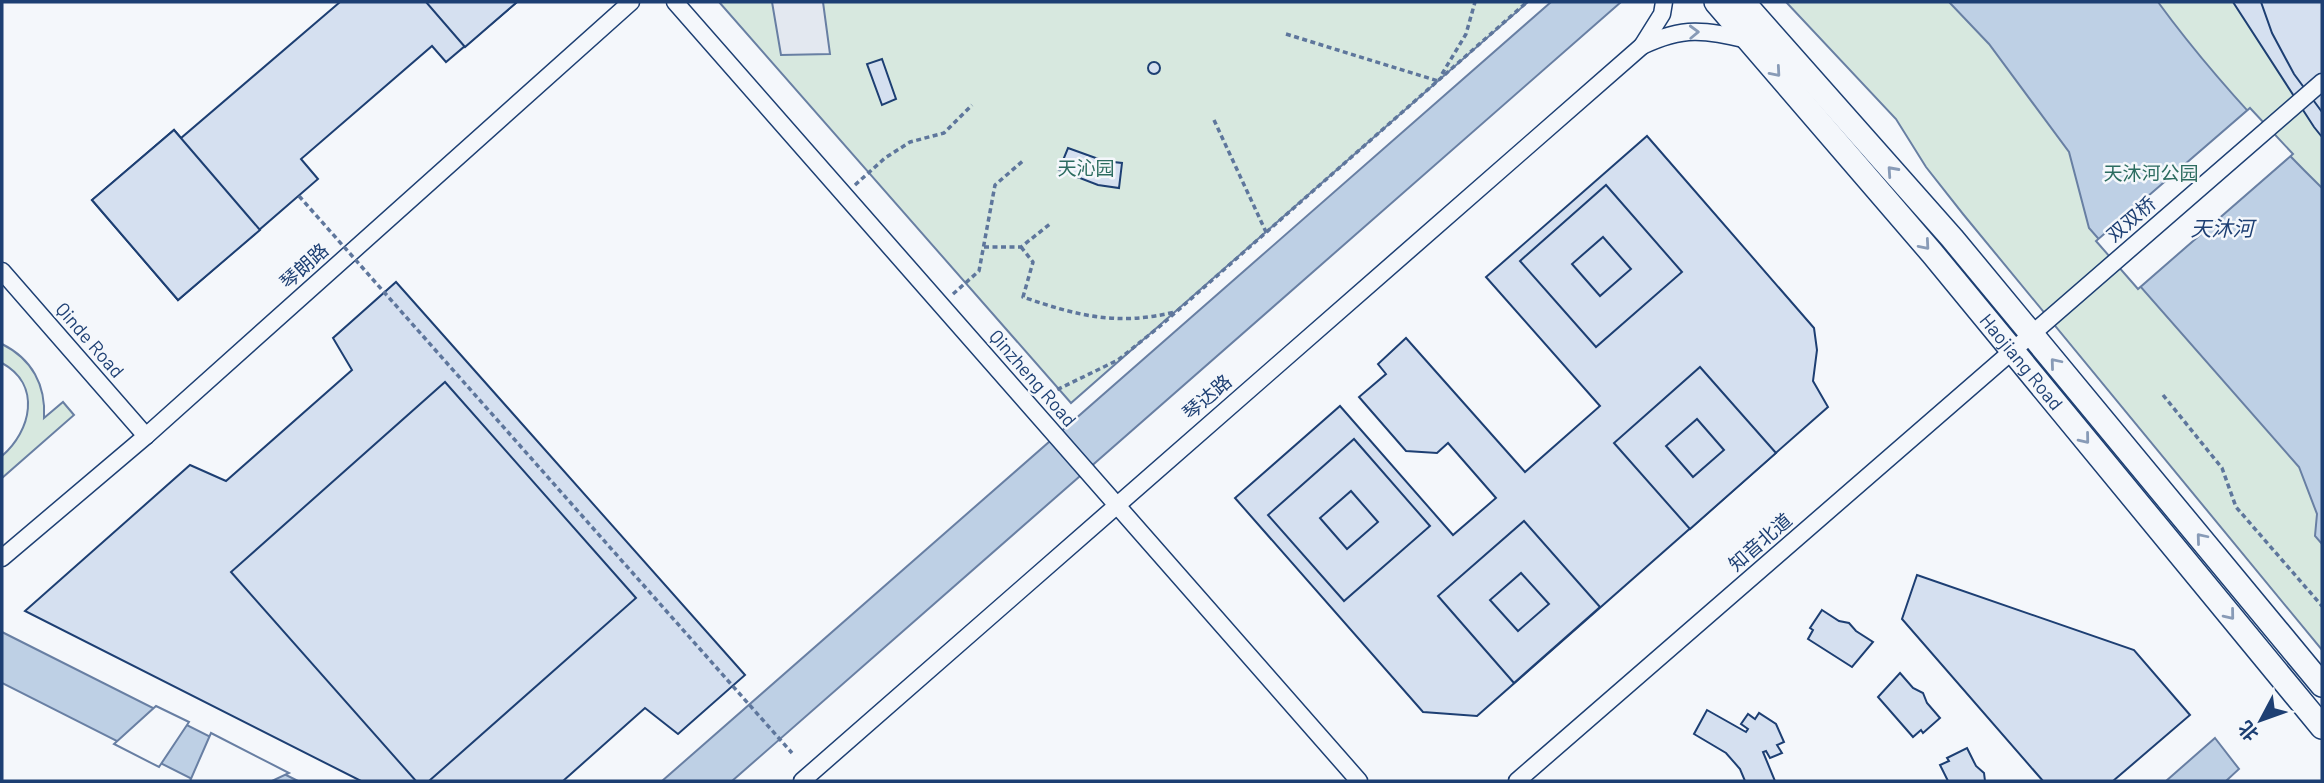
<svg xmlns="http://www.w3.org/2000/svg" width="2324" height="783" font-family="Barlow,'Noto Sans SC',sans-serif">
<rect width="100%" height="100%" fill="#f4f7fb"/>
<g fill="#d7e8df" stroke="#687fa3" stroke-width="2">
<polygon points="719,2 1528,2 1071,403"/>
<polygon points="1786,2 2322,2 2322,650 1963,214 1926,167 1896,119"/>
<path d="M2 344C32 359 46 385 44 418L63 402 74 415 2 478V456C31 431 42 385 2 363Z"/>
</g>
<polygon fill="#e3e8f0" stroke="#687fa3" stroke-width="2" points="772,2 823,2 830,54 781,55"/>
<g fill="#bed0e5" stroke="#687fa3" stroke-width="2">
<polygon points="1551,2 1621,2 732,781 662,781"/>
<path d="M1949 2H2158C2207 69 2263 130 2322 188V544L2315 536 2317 514 2299 467 2089 228 2069 152 1989 44Z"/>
<polygon points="2,632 298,781 196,781 2,683"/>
<polygon points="2215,738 2239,769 2226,781 2166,781"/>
</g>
<g fill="#f4f7fb" stroke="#687fa3" stroke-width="2">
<polygon points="2250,108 2293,154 2138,289 2096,241"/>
<polygon points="156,706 189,722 159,767 114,744"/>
<polygon points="211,733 289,773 272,781 190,781"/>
</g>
<g fill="#d5e0f0" stroke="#1d3f73" stroke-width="2" fill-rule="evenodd">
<polygon points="340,2 517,2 446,62 432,46 301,159 318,179 178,300 92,200 174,130 181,138"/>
<polygon points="426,2 517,2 465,47"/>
<polygon points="2233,2 2322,2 2322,137 2314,127"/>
<polygon points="2261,2 2322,2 2322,112 2294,74 2272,33"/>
<polygon points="882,59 896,99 882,105 867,64"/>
<circle cx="1154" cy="68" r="6"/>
<polygon points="174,130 260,230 178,300 92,200"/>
<polygon points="1647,136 1814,328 1817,350 1813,381 1828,407 1477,716 1423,712 1235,498 1340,406 1453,535 1496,498 1448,443 1437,453 1406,451 1359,397 1386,374 1378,364 1406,338 1525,472 1600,406 1486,277"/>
<polygon points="1068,148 1104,161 1122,163 1119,188 1098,185 1059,170"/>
<path d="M1606 185 1682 272 1596 347 1520 261ZM1603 237 1631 269 1600 296 1572 264Z"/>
<polygon points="396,282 745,675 678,734 645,708 563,781 361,781 25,611 190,465 226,481 352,370 333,338"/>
<path d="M1700 367 1776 453 1690 529 1614 443ZM1697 419 1724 450 1693 477 1666 446Z"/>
<polygon points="445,382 636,598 429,781 416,781 231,572"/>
<path d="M1354 439 1430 526 1344 601 1268 515ZM1351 491 1378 522 1347 549 1320 518Z"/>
<path d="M1524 521 1600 607 1514 683 1438 596ZM1521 573 1549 604 1518 631 1490 600Z"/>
<polygon points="1917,575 2134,650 2190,715 2113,781 2043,781 1902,619"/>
<polygon points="1822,610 1839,621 1849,623 1856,631 1873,642 1852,667 1808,639 1813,630 1810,628"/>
<polygon points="1900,673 1913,688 1923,693 1927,703 1940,718 1923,733 1921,730 1913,737 1878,697"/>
<polygon points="1707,710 1746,732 1748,729 1741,724 1748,714 1755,719 1759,713 1776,724 1784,742 1777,745 1782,753 1770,758 1766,751 1763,752 1775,781 1745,781 1740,769 1726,753 1694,734"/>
<polygon points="1967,748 1976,766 1984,773 1985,781 1948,781 1940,765 1949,761 1947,758"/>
</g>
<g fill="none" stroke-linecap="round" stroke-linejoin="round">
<g stroke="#1d3f73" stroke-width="19">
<g id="street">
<polyline points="675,2 1359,781"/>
<polyline points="1642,46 1662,14 1664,2"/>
<polyline points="2,271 146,436"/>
<polyline points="2,558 146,436 631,2"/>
<path d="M802 781 1642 46C1684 26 1704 30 1748 40"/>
<polyline points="1517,781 2322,82"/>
</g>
</g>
<g stroke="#1d3f73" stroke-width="26">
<g id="secondary">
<path id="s1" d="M1716 2 1932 253 2322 727"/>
<polyline points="1743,2 1952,238 2322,685"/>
</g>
</g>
<g stroke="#5e769c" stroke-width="3.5" stroke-dasharray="5 3.5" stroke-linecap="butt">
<polyline points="1286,34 1438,81"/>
<polyline points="1442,74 1466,34 1475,2"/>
<polyline points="1214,120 1266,232"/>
<polyline points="855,185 885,158 910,142 944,133 972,105"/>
<polyline points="984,247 1021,247 1050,224"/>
<path d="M1021 247 1033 262 1023 297C1078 316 1117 326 1175 312"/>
<polyline points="953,294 979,271 995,185 1024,160"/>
<polyline points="2163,395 2222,468 2236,507 2322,606"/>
<polyline points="1042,397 1118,360 1159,327 1527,2"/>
</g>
<use href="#street" stroke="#f4f7fb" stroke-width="16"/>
<use href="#secondary" stroke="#f4f7fb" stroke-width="23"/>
<polyline stroke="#5e769c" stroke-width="3.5" stroke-dasharray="5 3.5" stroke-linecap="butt" points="299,196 792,753"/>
</g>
<defs><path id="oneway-chevron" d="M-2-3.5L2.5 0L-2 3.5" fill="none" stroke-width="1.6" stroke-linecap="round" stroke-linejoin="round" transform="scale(1.75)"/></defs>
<g stroke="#889bb7">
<use href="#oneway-chevron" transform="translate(1694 32) rotate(-2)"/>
<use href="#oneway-chevron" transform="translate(1776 72) rotate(49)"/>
<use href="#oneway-chevron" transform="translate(1892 171) rotate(-132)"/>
<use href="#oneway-chevron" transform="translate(1925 245) rotate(49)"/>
<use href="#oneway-chevron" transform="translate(2055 363) rotate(-130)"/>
<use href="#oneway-chevron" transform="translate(2085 439) rotate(51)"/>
<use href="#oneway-chevron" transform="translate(2201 538) rotate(-130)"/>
<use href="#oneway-chevron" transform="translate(2230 615) rotate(51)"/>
</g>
<g text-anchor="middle" stroke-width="5" stroke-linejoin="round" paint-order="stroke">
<g font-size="19" fill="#2c6c60" stroke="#f4f7fb">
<text x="1086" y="175">天沁园</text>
<text x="2151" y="180">天沐河公园</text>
</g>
<g font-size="19" fill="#1d3f73" stroke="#f4f7fb">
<text transform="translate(2131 219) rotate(-41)" y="7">双双桥</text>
<text transform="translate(304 266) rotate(-42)" y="7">琴朗路</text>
<text transform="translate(90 340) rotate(49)" y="7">Qinde Road</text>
<text dy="7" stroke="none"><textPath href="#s1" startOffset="472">Haojiang Road</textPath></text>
<text transform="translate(1033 378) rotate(49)" y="7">Qinzheng Road</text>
<text transform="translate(1207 397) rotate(-41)" y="7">琴达路</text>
<text transform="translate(1760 542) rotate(-41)" y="7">知音北道</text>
</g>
<g font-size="21" font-style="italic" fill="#1d3f73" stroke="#f4f7fb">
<text x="2222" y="236">天沐河</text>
</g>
</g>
<rect width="2324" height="783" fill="none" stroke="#1d3f73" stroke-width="7"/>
<g transform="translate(2261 720) rotate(229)" stroke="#f4f7fb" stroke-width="5" paint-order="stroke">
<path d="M0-5L12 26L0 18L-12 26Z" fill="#1d3f73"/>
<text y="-10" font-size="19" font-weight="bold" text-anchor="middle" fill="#1d3f73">北</text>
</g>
</svg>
